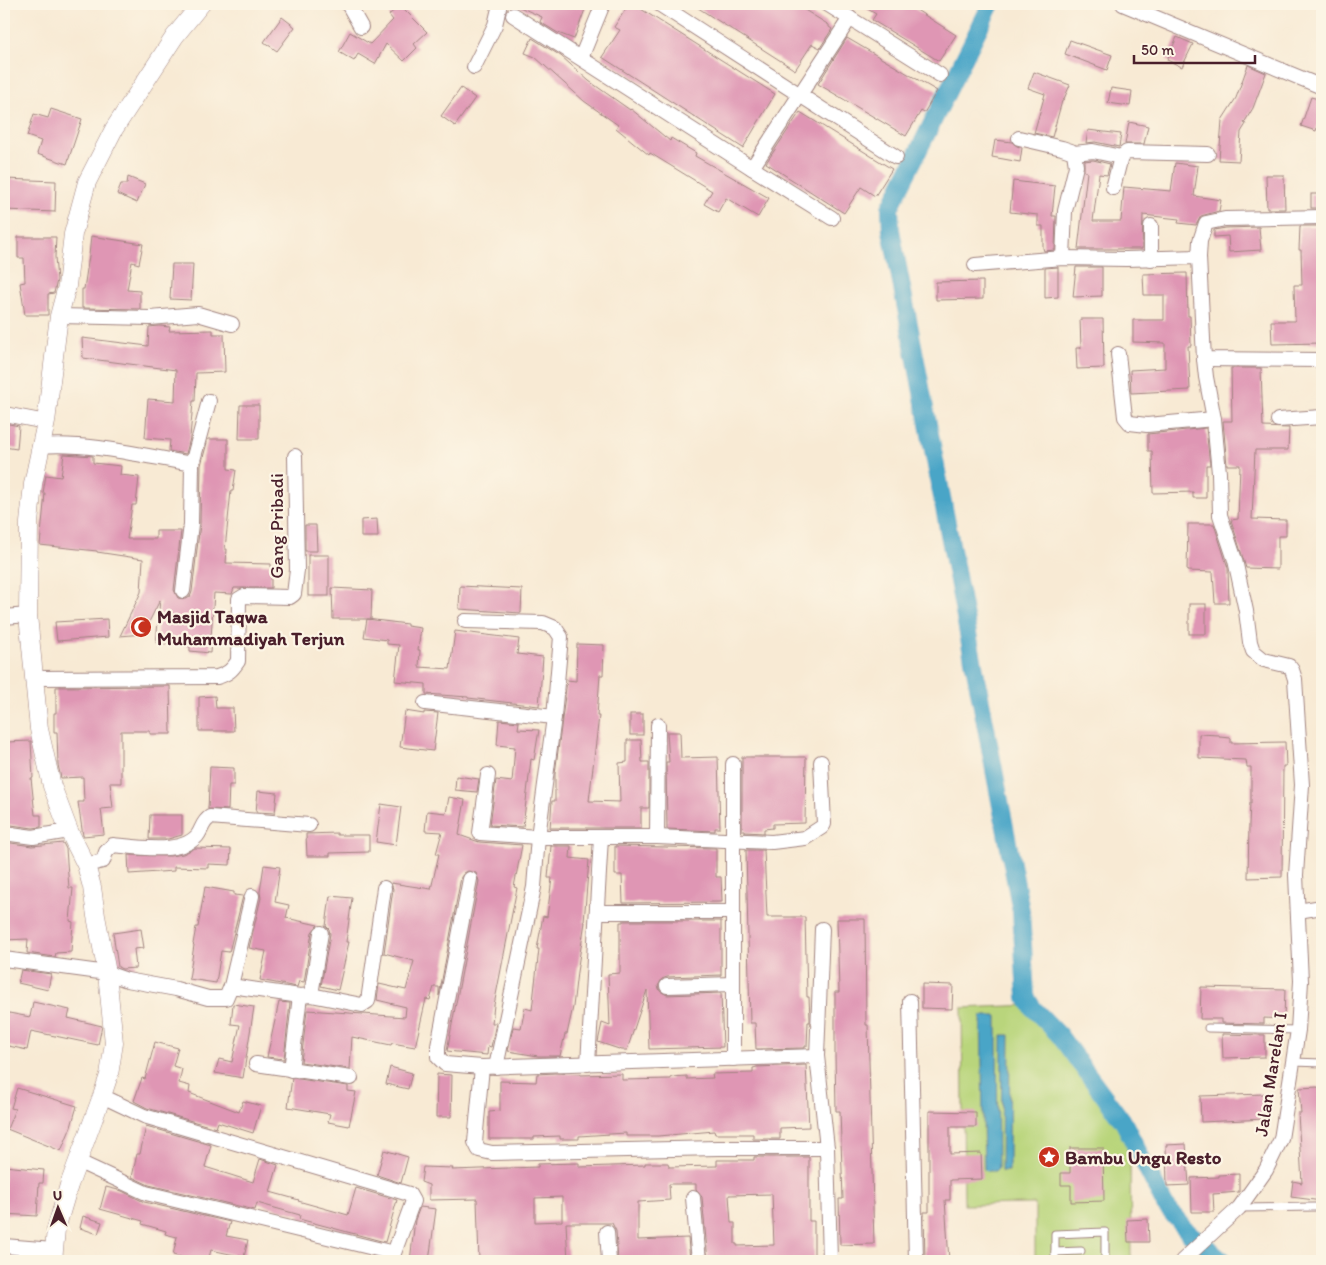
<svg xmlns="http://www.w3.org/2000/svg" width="1326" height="1265" font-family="Itim,sans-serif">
<rect width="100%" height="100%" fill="#fcf5e5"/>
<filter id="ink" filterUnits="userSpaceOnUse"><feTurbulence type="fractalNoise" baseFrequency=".02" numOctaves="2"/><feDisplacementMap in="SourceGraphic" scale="10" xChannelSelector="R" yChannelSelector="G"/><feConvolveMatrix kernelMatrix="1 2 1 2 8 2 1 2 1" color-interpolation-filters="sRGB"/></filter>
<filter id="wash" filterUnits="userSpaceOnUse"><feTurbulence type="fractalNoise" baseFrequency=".0096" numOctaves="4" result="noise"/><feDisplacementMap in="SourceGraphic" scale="20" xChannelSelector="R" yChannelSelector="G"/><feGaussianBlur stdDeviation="1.12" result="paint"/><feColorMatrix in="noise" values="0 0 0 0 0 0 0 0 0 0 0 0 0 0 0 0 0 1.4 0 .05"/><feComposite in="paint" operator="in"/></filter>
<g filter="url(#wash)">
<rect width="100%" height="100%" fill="#f8ead4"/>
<polygon fill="#b9d57b" stroke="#827a53" points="1031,1005 1060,1037 1124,1123 1130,1151 1131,1261 1035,1261 1035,1204 964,1205 962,1008"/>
<g fill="#48a5c7" stroke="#496279">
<polygon points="981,1016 997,1016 998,1168 995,1171 986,1171 984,1169"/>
<polygon points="1002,1035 1010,1035 1009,1171 1001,1171"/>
</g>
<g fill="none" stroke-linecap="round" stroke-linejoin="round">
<polyline stroke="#48a5c7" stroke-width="18" points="991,4 890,208 891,230 1021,911 1026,997 1033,1008 1059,1035 1124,1123 1165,1205 1188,1232 1224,1261"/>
</g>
<g id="blocks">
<g fill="#df96b4" fill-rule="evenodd">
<polygon points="513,4 587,4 574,39 558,33 540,22 542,17"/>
<polygon points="629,4 633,4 775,94 743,148 602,57 620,30 614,27"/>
<polygon points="692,4 795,4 829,25 829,27 832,29 820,48 812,44 795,70"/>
<polygon points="859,4 907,4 956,35 939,61 872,20 876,14"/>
<polygon points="400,5 427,32 414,44 417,48 404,61 386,44 375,64 358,54 354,61 339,52 350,32 370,44 393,20 389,15"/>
<polygon points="282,17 295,27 277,51 264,42"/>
<polygon points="1177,37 1193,44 1182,67 1167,60"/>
<polygon points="532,38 561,56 589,81 630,110 631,109 670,141 671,138 696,153 695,156 769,198 758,217 726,198 718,212 704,204 712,191 650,153 649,155 616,128 618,125 584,101 535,57 525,53"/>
<polygon points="847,38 937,91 924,113 921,111 906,136 818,84"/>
<polygon points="1070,40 1112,55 1107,70 1065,54"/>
<polygon points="1248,65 1266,73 1253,108 1244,123 1246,124 1241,132 1239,161 1219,160 1222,120 1236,98"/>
<polygon points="1034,72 1070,85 1063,101 1062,101 1052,137 1034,133 1045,94 1028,88"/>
<polygon points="461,88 475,98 455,126 441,116"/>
<polygon points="1111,88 1132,91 1130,106 1108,103"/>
<polygon points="1311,97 1322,100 1322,111 1316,131 1301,126"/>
<polygon points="51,109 82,119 67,164 37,154 41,141 27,136 34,114 48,118"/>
<polygon points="800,112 892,169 875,196 861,187 844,213 766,163"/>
<polygon points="1129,122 1148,126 1144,144 1125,144"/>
<polygon points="1088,130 1121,134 1119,147 1095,142 1086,143"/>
<polygon points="995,140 1012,142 1017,146 1022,148 1020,162 992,157"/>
<polygon points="1093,160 1110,164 1107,175 1099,174 1093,221 1121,221 1124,187 1171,191 1175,163 1198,166 1194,196 1221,200 1219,211 1201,216 1196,225 1178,223 1179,219 1143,215 1142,249 1078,249 1087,172 1084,171 1084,161"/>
<polygon points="1266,175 1284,175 1285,209 1267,209"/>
<polygon points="128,177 145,184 137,203 117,194 121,184 127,184"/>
<polygon points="5,179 56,181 55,212 4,210"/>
<polygon points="1013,181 1055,186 1052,216 1056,216 1055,250 1044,251 1043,248 1043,226 1038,226 1038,215 1010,212"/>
<rect x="1311" y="194" width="11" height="14"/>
<polygon points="1300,226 1322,226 1322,282 1320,282 1320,308 1322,308 1322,343 1272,344 1271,321 1295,321 1294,285 1302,285 1301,250 1299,250"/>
<polygon points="1259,227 1261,250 1229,252 1228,236 1214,237 1214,230 1226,228"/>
<polygon points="91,236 143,244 139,264 132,262 127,290 140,291 140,309 82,308 82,289 84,289 89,256"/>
<polygon points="18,237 56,237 55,257 57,280 54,293 48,294 48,315 25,315 20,283 25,282 24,258 18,258"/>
<polygon points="172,264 193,264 191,300 170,299"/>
<polygon points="1058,267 1058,297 1045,298 1045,268"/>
<polygon points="1076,267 1102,267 1102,296 1073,297"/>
<polygon points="1187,273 1188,316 1190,316 1191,346 1188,346 1190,390 1131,393 1130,370 1165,368 1165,343 1133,342 1133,320 1164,320 1164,295 1144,295 1143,274"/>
<polygon points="983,281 983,299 936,300 936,282"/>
<polygon points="1080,319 1103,319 1104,368 1077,369 1076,348 1081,348"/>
<polygon points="159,326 170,327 169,331 213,330 213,334 224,334 225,372 196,373 195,401 193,401 190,438 186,454 169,451 170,440 145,438 148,399 175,401 176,370 83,358 82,338 148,346 149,327"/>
<polygon points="1231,368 1261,368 1263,427 1289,428 1288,450 1255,450 1252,519 1286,520 1286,536 1278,536 1278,569 1246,568 1231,520 1238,519 1240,465 1227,465 1223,421 1232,421"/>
<polygon points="240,405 259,405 259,439 239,439"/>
<polygon points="4,423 19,426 17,449 4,447"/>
<polygon points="1206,428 1210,465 1206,465 1206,498 1193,498 1193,492 1153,493 1152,451 1148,451 1148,434"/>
<polygon points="208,439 228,439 228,469 236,470 233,491 231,491 225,549 227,549 226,563 271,564 271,588 234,588 232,594 214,593 210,653 190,651 190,646 156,643 160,600 143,634 120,636 141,592 143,559 97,552 97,551 40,545 45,493 43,493 46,475 61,477 64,454 93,456 93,463 121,466 120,475 139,477 136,505 132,505 127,539 156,539 156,531 181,531 174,590 178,598 186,599 190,597 192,592 200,524 201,465"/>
<polygon points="377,519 378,537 361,537 361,520"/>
<polygon points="1188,524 1214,524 1228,568 1229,603 1215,603 1213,572 1187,571"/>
<polygon points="305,525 316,525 317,551 305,551"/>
<rect x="308" y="555" width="21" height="41"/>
<polygon points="460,586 522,589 521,613 459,609"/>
<polygon points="332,588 372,590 371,619 367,619 407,624 407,626 421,628 418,650 420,650 419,667 450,669 455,631 519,639 517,654 543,657 539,706 468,698 468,697 426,694 426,684 395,681 399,645 387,644 387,640 364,637 367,619 333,619"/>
<rect x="1189" y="604" width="17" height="30"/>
<polygon points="107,619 108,637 57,641 55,622"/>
<polygon points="577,644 604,645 603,675 600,675 597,716 599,716 589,801 620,802 619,763 627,762 627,740 641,740 642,762 649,762 649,808 641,808 641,828 550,828 552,801 555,801 555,774 567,680 576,681"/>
<polygon points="170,686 171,734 150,734 150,731 121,731 121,783 110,783 113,808 101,809 104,834 83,836 78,802 84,802 83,777 61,778 58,765 57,732 54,732 54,713 56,713 56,687"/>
<polygon points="215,696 216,708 233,708 234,731 199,731 199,697"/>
<polygon points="405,711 424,714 424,712 438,713 433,751 400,747"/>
<rect x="630" y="714" width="13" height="21"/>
<polygon points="499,720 519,722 518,729 539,730 534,760 531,759 523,827 490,825 496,780 512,782 515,747 497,745"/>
<polygon points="667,732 680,732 681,758 718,757 720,828 715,828 715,831 667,829 666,762 669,762"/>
<polygon points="1199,734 1219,735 1219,737 1231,738 1231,743 1285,742 1286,766 1283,766 1282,877 1248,878 1249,824 1250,803 1251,803 1251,767 1247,767 1246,760 1199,758"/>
<polygon points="31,741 33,778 31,778 35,815 41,815 41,827 33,828 4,824 4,747 6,746 6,742"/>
<polygon points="742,757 806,757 805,823 773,824 773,828 764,829 764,833 745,832 745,830 742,830"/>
<polygon points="210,767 234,768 234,785 229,785 228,810 208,809"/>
<polygon points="456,776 479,779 477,792 455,790"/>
<polygon points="258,791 277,793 275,813 256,812"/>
<polygon points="449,797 465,800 459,835 479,842 522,845 514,887 517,888 494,1005 492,1023 496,1023 491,1047 488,1046 487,1055 447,1051 479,881 476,873 468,871 464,873 461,877 439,996 439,987 434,987 430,1000 426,999 415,1047 392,1043 391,1045 352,1037 350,1069 301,1062 307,1010 405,1017 406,1007 377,1000 379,984 406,990 414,961 384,953 393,889 391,883 431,889 439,854 436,854 442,832 425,831 427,811 446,813"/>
<polygon points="381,804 401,807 396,845 376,842"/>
<polygon points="150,815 182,815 182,835 168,839 149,839"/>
<polygon points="337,833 337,835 369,835 369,852 330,853 330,856 307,856 306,834"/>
<polygon points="4,842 32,846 63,843 66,849 69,888 73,888 70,921 73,922 71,952 56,953 55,957 27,953 28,939 4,940"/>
<polygon points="551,846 571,846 570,858 589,860 584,922 585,922 577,972 573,1007 567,1034 565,1034 560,1056 538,1056 508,1051 513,1027 521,1028 525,1008 532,1010 539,949 537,949 543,916 547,917 552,878 548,878"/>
<polygon points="615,846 716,848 716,877 721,877 722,902 623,903 622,875 615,875"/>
<polygon points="195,848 231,849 230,865 208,864 208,868 174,867 174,871 129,874 128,855 170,856 183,854"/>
<polygon points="746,850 764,850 767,917 805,917 807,997 809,997 810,1018 810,1022 808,1022 807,1046 805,1046 805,1048 756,1049 755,1023 750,1023"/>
<polygon points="264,865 280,867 275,902 289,905 286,918 318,925 312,932 304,982 299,981 297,987 260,980 266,951 249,948 261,898 260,892"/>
<polygon points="205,887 234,892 234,895 243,896 229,952 221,951 216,983 189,979 194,945 193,944 196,927 198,927"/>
<polygon points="330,896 352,898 346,942 349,942 338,990 321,986 330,934 329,929 326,926"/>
<polygon points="837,919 865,919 866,1025 868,1025 874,1244 840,1245 839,1199 843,1199 840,1111 836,1111 835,1053 835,992 839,992"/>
<polygon points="623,921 721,921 721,975 667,977 662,979 658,986 660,991 667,995 721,993 723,1047 649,1049 647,990 627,1050 622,1050 598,1042 602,1023 610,1026 608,974 620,973 620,922 623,922"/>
<polygon points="141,929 144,948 134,949 136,968 122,969 118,967 113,933"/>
<polygon points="21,970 51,974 48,990 18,983"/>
<polygon points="922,984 953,985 952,1009 922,1008"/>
<polygon points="1201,987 1285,989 1284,1019 1264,1018 1264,1024 1221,1023 1221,1019 1200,1019"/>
<polygon points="33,1002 70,1010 68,1018 102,1026 98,1045 31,1031 27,1050 4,1045 4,1012 30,1017"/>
<polygon points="279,1002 290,1003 284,1059 267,1057"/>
<polygon points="233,1004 254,1007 243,1078 215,1073 219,1059 232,1062 240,1025 231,1024"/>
<polygon points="1222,1034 1265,1035 1265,1057 1223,1058"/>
<polygon points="155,1042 178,1048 173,1066 182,1069 179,1083 190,1086 189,1093 239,1112 243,1101 261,1106 253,1133 218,1122 216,1128 147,1108 134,1101 142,1078 145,1079"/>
<polygon points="806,1065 809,1127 780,1128 780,1139 753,1139 753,1134 715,1134 714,1131 658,1136 626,1136 626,1133 579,1136 579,1139 560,1139 560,1136 534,1137 534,1139 489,1139 489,1112 500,1111 500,1081 536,1082 537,1074 555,1073 580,1074 580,1075 622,1074 622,1080 671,1079 671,1077 687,1076 687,1079 713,1078 712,1074 753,1073 753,1068 757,1067"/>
<polygon points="390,1067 412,1073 408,1089 386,1084"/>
<polygon points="437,1074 452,1075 451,1117 436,1117"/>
<polygon points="292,1078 348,1086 348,1091 356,1092 349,1126 328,1122 330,1114 288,1107"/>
<polygon points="1318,1087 1318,1089 1322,1089 1322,1201 1291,1197 1293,1181 1302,1183 1298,1113 1301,1113 1299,1088"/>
<polygon points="17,1088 77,1106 71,1127 61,1151 7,1129 15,1109 11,1108"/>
<polygon points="1265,1094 1266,1119 1201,1122 1200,1096"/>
<polygon points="929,1111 976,1112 976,1127 950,1127 950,1154 981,1153 982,1179 950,1180 950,1200 945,1200 949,1261 925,1261 924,1212 929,1212"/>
<polygon points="146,1126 211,1145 205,1167 253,1182 260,1159 278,1165 270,1192 299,1200 298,1201 348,1215 356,1188 397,1200 385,1242 299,1219 300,1215 257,1203 255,1210 149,1185 132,1177 137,1154 140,1154"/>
<polygon points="1186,1144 1189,1185 1167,1186 1166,1145"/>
<polygon points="1070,1148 1103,1148 1104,1201 1071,1202 1071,1185 1061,1185 1061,1173 1070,1173"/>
<polygon points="384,1150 408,1157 401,1183 377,1175"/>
<path d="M754 1157H809V1221H814V1261H708L702 1197 696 1190V1184H669L670 1200 638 1202V1240L688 1238 690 1261H618L616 1231 612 1223H566L568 1261H479L477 1199 429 1200V1185L421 1182 423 1167 453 1168 452 1170 538 1167V1164L579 1163V1167L645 1165V1163H668L669 1167 717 1166V1160H754ZM772 1194 774 1245 737 1246V1244H735V1223H731L729 1195ZM562 1197V1221L535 1222V1198Z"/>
<polygon points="4,1166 44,1170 43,1183 39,1183 37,1216 4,1214"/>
<polygon points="1239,1174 1239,1192 1213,1194 1214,1212 1192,1212 1191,1178 1219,1177 1219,1175"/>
<polygon points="106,1187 122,1191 144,1202 230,1222 226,1236 248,1240 244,1257 211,1250 208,1261 191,1261 192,1260 173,1255 177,1237 165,1234 166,1231 142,1224 143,1221 100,1209"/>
<polygon points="420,1207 436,1209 429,1261 410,1261 415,1220"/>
<polygon points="83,1216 102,1222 98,1234 80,1228"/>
<polygon points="1148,1219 1149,1242 1128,1242 1127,1220"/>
</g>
</g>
</g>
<g filter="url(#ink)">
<use href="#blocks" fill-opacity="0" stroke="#a18480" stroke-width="1"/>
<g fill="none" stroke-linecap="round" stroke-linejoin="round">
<g stroke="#a18480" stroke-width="9">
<g id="service">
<polyline points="1208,1028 1298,1030"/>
<polyline points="1293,1062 1322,1063"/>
<polyline points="1240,1208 1315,1207"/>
<polyline points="1055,1252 1081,1251"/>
<polyline points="1055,1261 1055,1234 1105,1232 1105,1261"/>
</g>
</g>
<g stroke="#a18480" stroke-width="16">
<g id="minor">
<polyline points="348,4 361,27"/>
<polyline points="659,4 896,157"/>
<polyline points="827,4 940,75"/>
<polyline points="1123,4 1322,87"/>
<polyline points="513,15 752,168 850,18"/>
<polyline points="581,58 603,4"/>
<polyline points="474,67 495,25 500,4"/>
<polyline points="1019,138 1062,148 1071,151 1074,153 1076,166 1065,211 1063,258"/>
<polyline points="1074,153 1093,151 1121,157"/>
<polyline points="752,168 832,218"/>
<polyline points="1113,188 1121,157 1127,152 1208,154"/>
<polyline points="1151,226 1151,259"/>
<polyline points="1199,257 1200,241 1206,223 1225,219 1322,217"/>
<polyline points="975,265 1063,258 1126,259 1199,257 1204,359 1322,360"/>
<polyline points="59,316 150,318 198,314 232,324"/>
<polyline points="1118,354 1125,417 1130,423 1147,425 1214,419"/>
<polyline points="4,414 46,422"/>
<polyline points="1278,420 1322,417"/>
<path d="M40 446C91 442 143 456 192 464L191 524 183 591"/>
<polyline points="192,464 209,401"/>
<polyline points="4,617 28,615"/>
<polyline points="465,621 543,623 555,628 561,637 554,717 538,837 534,887 496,1067"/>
<path d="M33 678 217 677C228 674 232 670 238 661L239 599 244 596 290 597 294 594 297 570 295 456"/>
<polyline points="425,703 554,717"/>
<polyline points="733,764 733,1059"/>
<polyline points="488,775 480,833 538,837 657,837 772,842 805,838 822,827 824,824 821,762"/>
<polyline points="4,833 33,837 69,831"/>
<polyline points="657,837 658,725"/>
<path d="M86 865 103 861 106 852 113 845C136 847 180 855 197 836 202 830 202 822 210 817L309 825"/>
<polyline points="470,879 438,1046 438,1057 445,1064 482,1067 817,1056"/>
<polyline points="1298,911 1322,907"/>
<polyline points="597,912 733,912"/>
<polyline points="822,929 817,1056 827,1148 830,1261"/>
<polyline points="4,959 107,973 127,980 176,989 208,998 226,998 231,986 300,996 311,995 362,1005 368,1001 384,888"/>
<polyline points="231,986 252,896"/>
<polyline points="667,986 733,984"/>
<polyline points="311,995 321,933"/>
<polyline points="910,1001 916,1261"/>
<polyline points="256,1064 351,1078"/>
<polyline points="588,1064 601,837"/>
<polyline points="482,1067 475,1142 479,1150 492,1153 718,1148 827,1148"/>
<polyline points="291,1070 300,996"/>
<polyline points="77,1161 146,1193 394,1253 413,1201 409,1194 144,1116 102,1096"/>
<polyline points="693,1198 699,1261"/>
<polyline points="607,1232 609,1261"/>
<polyline points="4,1246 53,1250"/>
<polyline points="1182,1261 1239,1208 1266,1170 1281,1139 1298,1030 1301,981 1296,875 1302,785 1295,679 1292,670 1289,666 1264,660 1253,651 1250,642 1246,611 1235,560 1220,515 1219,473 1214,419 1206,377 1204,359"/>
</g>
</g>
<g stroke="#a18480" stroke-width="19">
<polyline id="tertiary" points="53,1261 56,1229 69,1185 102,1096 109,1075 114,1043 107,973 96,916 92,887 86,865 69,831 52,786 39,729 28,615 29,523 33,484 46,422 59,316 67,286 73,234 87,182 114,129 175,36 201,4"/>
</g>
<use href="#service" stroke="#fff" stroke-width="7"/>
<use href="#minor" stroke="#fff" stroke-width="14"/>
<use href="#tertiary" stroke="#fff" stroke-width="18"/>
</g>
</g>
<defs>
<g id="mosque-disc" transform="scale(1.125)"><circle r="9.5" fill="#c8321e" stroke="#fcf5e5"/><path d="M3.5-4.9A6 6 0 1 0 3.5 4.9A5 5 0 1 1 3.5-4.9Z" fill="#fff"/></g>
<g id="sight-disc" transform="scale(1.125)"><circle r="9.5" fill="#c8321e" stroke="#fcf5e5"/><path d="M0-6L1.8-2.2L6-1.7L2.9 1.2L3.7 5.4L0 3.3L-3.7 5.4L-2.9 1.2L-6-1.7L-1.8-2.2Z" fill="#fff"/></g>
</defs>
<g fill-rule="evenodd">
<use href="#mosque-disc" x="141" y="627"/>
<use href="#sight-disc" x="1049" y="1157"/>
</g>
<g text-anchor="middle" stroke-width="4.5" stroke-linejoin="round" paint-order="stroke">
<g font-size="19" fill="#4a1f2b" stroke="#fcf5e5">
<text transform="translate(276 526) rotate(-90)" y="7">Gang Pribadi</text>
<text transform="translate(1270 1074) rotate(-81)" y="7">Jalan Marelan I</text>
</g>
<g font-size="19" font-weight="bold" fill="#4a1f2b" stroke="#fcf5e5" text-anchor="start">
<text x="157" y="623">Masjid Taqwa<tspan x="157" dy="22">Muhammadiyah Terjun</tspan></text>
<text x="1065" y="1164">Bambu Ungu Resto</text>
</g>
</g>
<rect width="1326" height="1265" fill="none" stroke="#fcf5e5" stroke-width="20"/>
<g transform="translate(58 1208) rotate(358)" stroke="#fcf5e5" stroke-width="4" paint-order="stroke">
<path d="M0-4L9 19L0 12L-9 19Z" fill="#4a1f2b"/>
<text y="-8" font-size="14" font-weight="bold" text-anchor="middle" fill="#4a1f2b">U</text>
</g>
<path d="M1134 55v8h121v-8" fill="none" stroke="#4a1f2b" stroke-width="2.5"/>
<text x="1141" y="55" font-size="15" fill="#4a1f2b" stroke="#fcf5e5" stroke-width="4" paint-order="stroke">50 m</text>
</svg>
